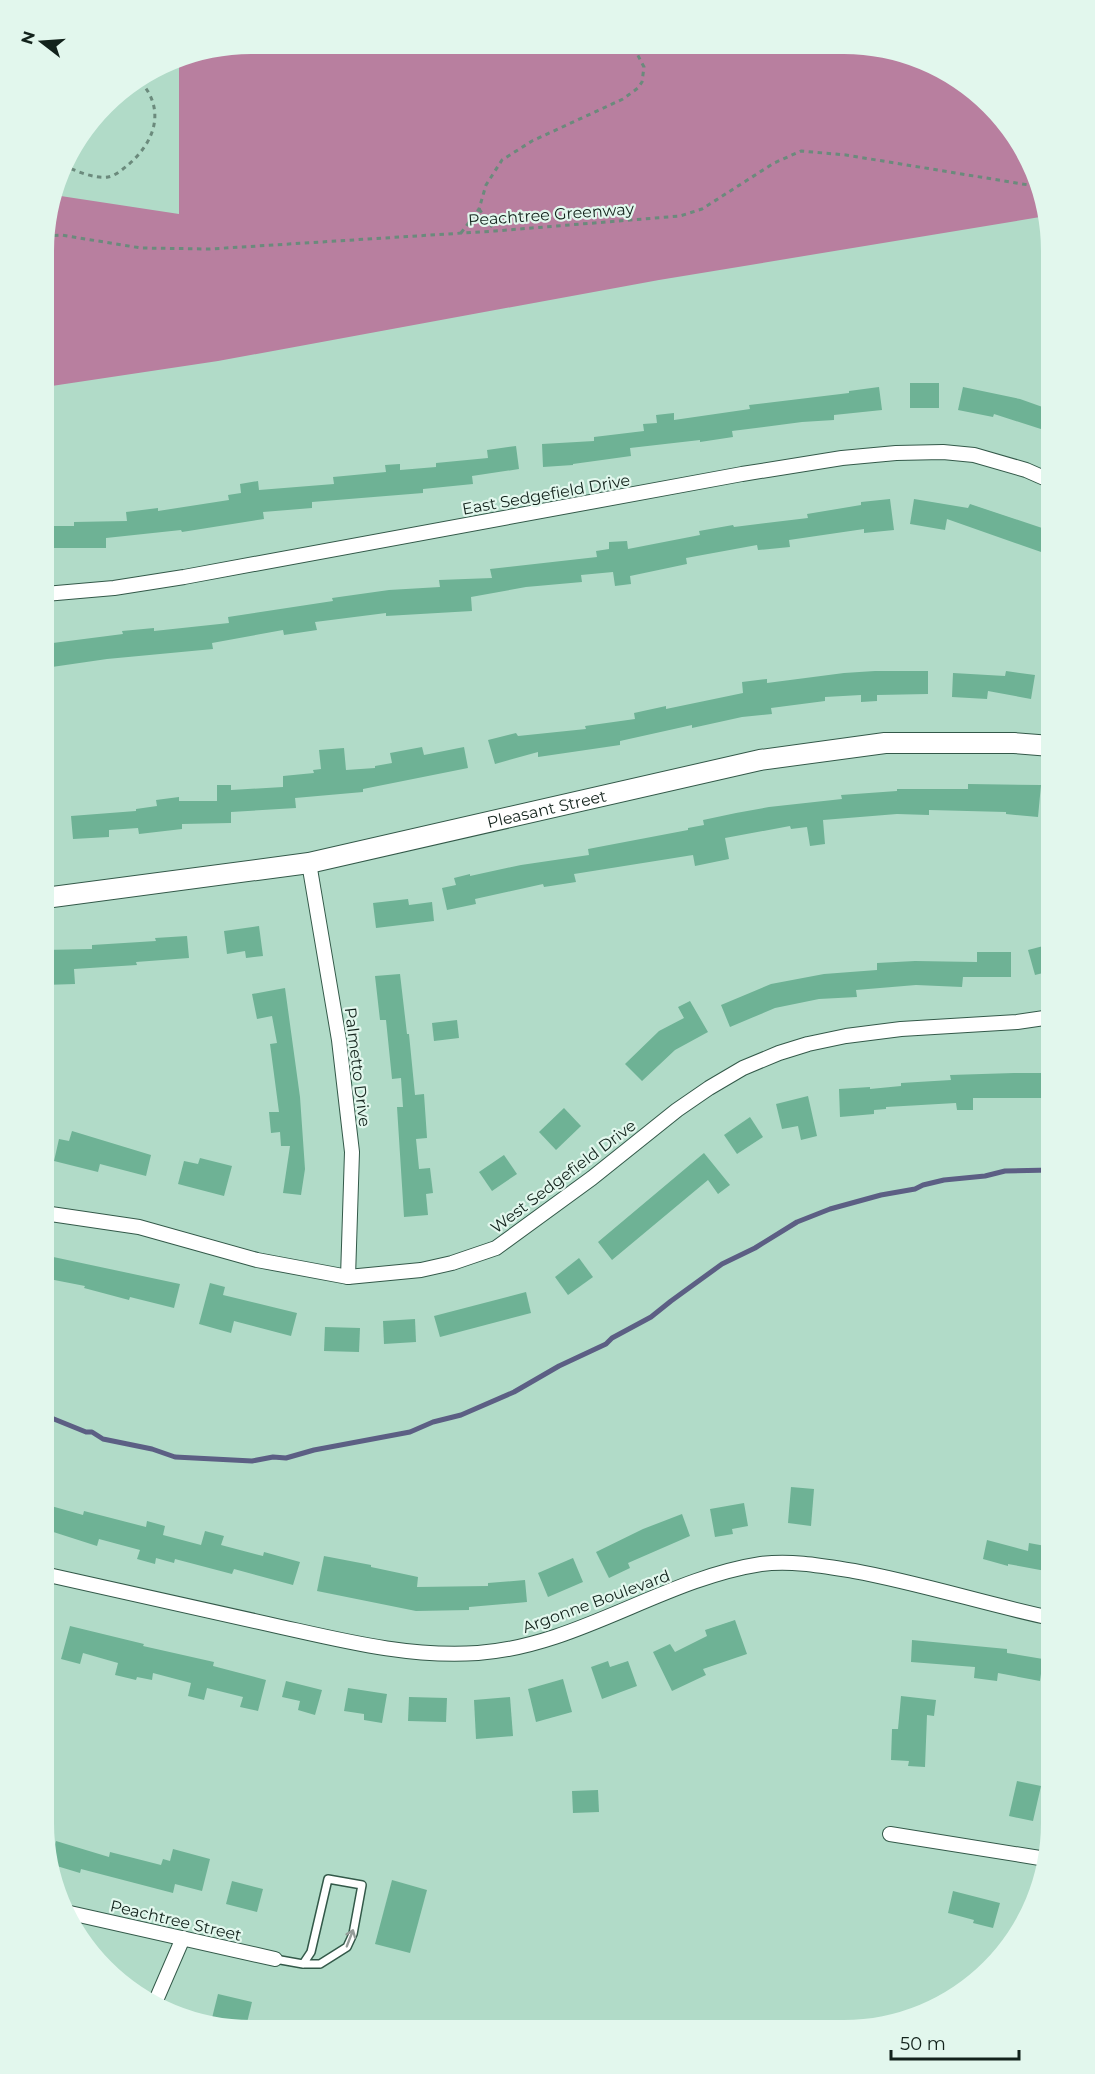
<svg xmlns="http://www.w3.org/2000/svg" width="1095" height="2074" font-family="Montserrat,sans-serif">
<rect width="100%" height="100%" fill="#b1dbc8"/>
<polygon fill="#b87f9f" points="251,44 884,47 981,95 1041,185 1046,216 659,280 218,361 45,387 45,225 54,195 179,214 179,67 175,59"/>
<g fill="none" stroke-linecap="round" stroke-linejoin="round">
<polyline stroke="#5c5f84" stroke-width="5" points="44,1415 86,1432 92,1432 103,1439 152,1449 175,1457 252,1461 273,1457 286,1458 314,1450 410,1432 433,1422 461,1415 514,1392 559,1366 606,1344 612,1338 651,1317 671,1301 722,1264 755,1248 797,1222 830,1209 881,1195 915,1189 923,1185 944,1180 985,1176 1005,1171 1051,1170"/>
</g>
<g fill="#6eb295">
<rect x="910" y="383" width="29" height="25"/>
<polygon points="879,387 882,410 834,415 834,420 802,422 732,431 733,437 700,442 700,440 630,448 631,456 573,464 573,465 543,467 542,444 594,441 594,437 644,431 643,424 657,423 656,415 674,413 674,420 750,409 749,405 849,393 849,391"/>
<polygon points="963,387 1020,399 1051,410 1044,430 994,414 993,417 958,410"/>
<polygon points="516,446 519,469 472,476 473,484 423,489 423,493 312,502 312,508 263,512 264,519 182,532 181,530 106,538 106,548 45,548 45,526 74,526 74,522 127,521 126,512 158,508 158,511 229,500 228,495 241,493 240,484 258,481 259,490 334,484 333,477 386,472 385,465 400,464 400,470 436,467 436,463 488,458 487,450"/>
<polygon points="890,499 894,530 864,533 864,529 789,540 790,547 758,550 757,545 686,558 687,564 630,576 631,584 615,586 613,572 581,575 582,582 526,587 471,597 472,611 386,616 386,613 315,622 317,630 284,635 283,630 212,643 213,649 107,659 45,668 45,644 123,634 122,631 154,628 154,631 229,623 228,617 333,601 332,598 389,590 440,587 439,580 492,578 490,569 597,557 596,551 609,549 609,542 627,541 628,549 700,535 699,531 733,525 734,527 808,518 807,514 861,505 861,502"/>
<polygon points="914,499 968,508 970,504 1051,531 1044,553 947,519 945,530 910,524"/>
<polygon points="875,671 928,671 928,694 877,695 877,701 861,702 861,695 825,697 825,701 771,708 772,714 742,717 692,728 692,725 620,741 620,745 538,757 538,752 495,764 488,740 516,733 518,736 586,729 585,726 635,719 634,713 666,706 666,709 743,693 742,682 767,679 767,683 844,673"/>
<polygon points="1006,671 1035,675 1031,699 988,691 987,699 952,697 953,673 1005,676"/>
<polygon points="422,747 424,755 464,747 468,768 363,789 363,792 295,798 296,808 231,812 231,823 182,824 182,829 139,834 138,828 109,830 109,837 73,839 71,816 136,811 136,809 157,806 156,800 179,797 179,801 217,801 217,785 231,785 231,790 283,787 283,776 314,773 313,770 321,769 319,750 344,748 346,770 375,768 375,766 392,763 390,753"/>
<polygon points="968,784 1041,785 1038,817 1006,814 1006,812 929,810 929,815 897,814 823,820 825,844 810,846 807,827 791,829 790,826 725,838 729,859 695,866 693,855 574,874 576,882 544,887 543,884 475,899 476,904 447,910 442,888 456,885 454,878 470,874 470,876 521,865 589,855 588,849 688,830 688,828 704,825 703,820 736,813 769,807 842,799 841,795 897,791 897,789 968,789"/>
<polygon points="408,899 409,905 432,902 434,921 376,928 373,903"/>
<polygon points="259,926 263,956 246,958 245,951 227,954 224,931"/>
<polygon points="187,936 189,958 136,962 137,965 74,969 75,984 44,985 44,950 92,949 92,945 156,941 155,938"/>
<polygon points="1051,944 1051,971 1035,975 1028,950"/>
<polygon points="977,952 1011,952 1011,977 963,977 962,987 916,985 856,990 857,997 819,999 775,1008 730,1027 721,1005 771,984 824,974 877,970 877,963 915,961 977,962"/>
<polygon points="400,974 407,1034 409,1034 415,1095 424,1094 427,1138 416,1139 419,1169 430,1168 433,1193 426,1194 428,1215 404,1217 397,1107 403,1107 401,1078 392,1079 386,1020 380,1020 375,976"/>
<polygon points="285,988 300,1097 305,1169 301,1195 283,1193 290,1146 281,1146 280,1132 271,1133 269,1112 279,1112 270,1044 277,1043 272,1016 257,1019 252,994"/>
<polygon points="690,1001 708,1032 675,1050 642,1081 625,1064 659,1031 684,1018 678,1007"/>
<polygon points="457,1020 459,1038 434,1041 432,1023"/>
<polygon points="1014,1073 1041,1073 1041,1098 973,1098 973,1110 957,1110 956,1103 886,1107 886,1109 874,1110 874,1114 840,1117 839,1089 870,1087 870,1089 901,1086 901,1083 951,1080 950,1075"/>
<polygon points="808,1096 817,1136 801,1140 798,1126 782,1129 776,1104"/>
<polygon points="564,1108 581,1126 556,1150 539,1132"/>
<polygon points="750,1117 763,1137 737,1154 724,1135"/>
<polygon points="72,1131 151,1155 146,1176 100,1164 98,1172 54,1161 59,1139 69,1141"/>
<polygon points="704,1153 730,1185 718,1194 708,1180 612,1260 598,1242"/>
<polygon points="504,1155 517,1174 492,1191 479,1172"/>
<polygon points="200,1158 232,1166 224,1196 178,1184 184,1161 198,1164"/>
<polygon points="44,1255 180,1284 174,1308 130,1297 129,1300 84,1288 85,1286 44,1278"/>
<polygon points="579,1258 593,1277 568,1295 555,1277"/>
<polygon points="210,1283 225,1287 223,1295 297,1313 291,1336 234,1321 231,1333 199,1324"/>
<polygon points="526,1292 531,1313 440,1337 434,1316"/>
<polygon points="415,1319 416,1342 384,1344 383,1321"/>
<polygon points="325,1327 360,1328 359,1352 324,1351"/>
<polygon points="791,1487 814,1489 811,1526 788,1523"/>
<polygon points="744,1503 748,1526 732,1529 733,1534 715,1537 710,1509"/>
<polygon points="44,1504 83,1515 84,1511 146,1527 147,1521 165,1526 163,1535 201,1545 205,1531 224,1536 221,1545 263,1556 264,1552 300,1562 293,1585 234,1569 232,1574 175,1559 174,1563 156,1558 155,1564 137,1559 140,1550 99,1539 97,1546 44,1529"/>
<polygon points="682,1514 690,1536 628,1563 630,1568 609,1578 596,1552 643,1529"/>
<polygon points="987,1540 1028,1551 1029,1543 1051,1547 1051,1572 1008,1564 1008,1566 983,1559"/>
<polygon points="324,1556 371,1565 371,1567 418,1577 417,1587 488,1586 488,1583 525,1580 527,1602 469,1607 469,1610 416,1611 317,1591"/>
<polygon points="573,1558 583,1582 548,1597 538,1573"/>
<polygon points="735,1620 747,1654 703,1669 706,1675 672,1691 653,1652 670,1644 675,1652 707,1636 705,1630"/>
<polygon points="70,1626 144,1644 143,1646 214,1662 213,1666 266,1680 258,1711 240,1707 243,1697 207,1688 204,1700 188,1696 191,1683 153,1673 152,1680 137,1677 136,1680 115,1675 118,1663 83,1653 80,1664 61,1659"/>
<polygon points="912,1640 1007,1649 1007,1653 1043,1659 1040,1681 998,1673 997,1681 974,1678 975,1667 911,1662"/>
<polygon points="608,1661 610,1667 628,1661 637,1686 602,1699 591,1667"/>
<polygon points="563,1679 572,1712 536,1722 528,1689"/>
<polygon points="286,1681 322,1690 315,1715 298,1710 300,1701 282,1697"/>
<polygon points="348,1688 387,1694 382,1723 364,1720 364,1714 344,1711"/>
<polygon points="901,1696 936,1700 934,1716 927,1715 925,1767 908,1766 909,1761 891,1760 892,1729 898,1729"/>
<polygon points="409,1697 447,1698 446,1722 408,1721"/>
<polygon points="510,1697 513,1736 476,1739 474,1700"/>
<polygon points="1017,1781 1041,1786 1033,1821 1009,1816"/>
<polygon points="598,1790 599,1812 573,1813 572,1791"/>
<polygon points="56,1841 109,1857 110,1852 161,1865 163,1859 170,1861 173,1849 210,1859 202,1891 175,1884 173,1893 81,1869 80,1873 50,1864"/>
<polygon points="392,1880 427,1890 410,1953 375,1944"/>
<polygon points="232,1881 263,1889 257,1912 226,1904"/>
<polygon points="953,1891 1000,1903 993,1928 973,1923 974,1920 948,1913"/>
<polygon points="218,1994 252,2002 246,2027 212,2018"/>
</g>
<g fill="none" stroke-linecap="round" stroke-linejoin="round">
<g stroke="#335949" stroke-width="10">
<polyline id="lane" points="275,1959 303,1964 320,1964 347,1947 353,1934 362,1885 328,1879 311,1952 303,1964"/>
</g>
<g stroke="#335949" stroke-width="16">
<g id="street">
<polyline points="45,594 114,588 184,577 742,474 842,458 896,453 943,452 974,455 1026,470 1051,481"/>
<polyline points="309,863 339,1040 352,1152 348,1277"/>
<polyline points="44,1213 139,1227 257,1260 348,1277 421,1270 452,1263 496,1248 592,1178 677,1110 709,1088 743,1068 779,1053 808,1044 846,1036 901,1029 1017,1022 1051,1017"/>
<path d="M44 1574C118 1591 193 1607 268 1624 337 1639 406 1658 478 1653 578 1646 663 1579 761 1564 792 1560 823 1566 854 1571 920 1583 985 1604 1051 1618"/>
<polyline points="890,1834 1046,1859"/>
<polyline points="70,1913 275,1959"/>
<polyline points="154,2005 183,1938"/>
</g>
</g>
<g stroke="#335949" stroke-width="22">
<g id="secondary">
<path id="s1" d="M45 898 309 863 760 760 885 743H1014L1051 746"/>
</g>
</g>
<g stroke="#6b8a7c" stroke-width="3" stroke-dasharray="4.5 4.5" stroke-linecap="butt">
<path d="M63 165C76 171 94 179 108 177 115 176 123 169 128 165 156 141 166 108 139 80"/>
<polyline points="479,209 495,231"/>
<polyline points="461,233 479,209 486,185 502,160 532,141 623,99 638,88 642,82 644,67 633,46"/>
<polyline points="45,236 61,235 141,248 210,249 495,231 680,216 702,209 774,163 801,151 846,155 1041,187"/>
</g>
<use href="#lane" stroke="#fff" stroke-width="7"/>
<use href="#street" stroke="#fff" stroke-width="14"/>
<use href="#secondary" stroke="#fff" stroke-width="20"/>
</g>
<defs><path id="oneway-shaft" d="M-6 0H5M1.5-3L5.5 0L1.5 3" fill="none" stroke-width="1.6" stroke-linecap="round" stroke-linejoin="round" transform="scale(1.5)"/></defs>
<use stroke="#959c99" href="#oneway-shaft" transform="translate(350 1938) rotate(-69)"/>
<g text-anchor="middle" stroke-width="4.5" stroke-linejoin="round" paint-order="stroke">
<g font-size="16" fill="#13231c" stroke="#e2f7ed">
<text transform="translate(551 214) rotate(-4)" y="6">Peachtree Greenway</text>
<text transform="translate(546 494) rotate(-10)" y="6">East Sedgefield Drive</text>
<text dy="6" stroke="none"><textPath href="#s1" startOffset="510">Pleasant Street</textPath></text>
<text transform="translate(358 1067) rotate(83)" y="6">Palmetto Drive</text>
<text transform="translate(563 1176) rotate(-37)" y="6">West Sedgefield Drive</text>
<text transform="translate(596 1601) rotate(-20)" y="6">Argonne Boulevard</text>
<text transform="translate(176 1920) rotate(13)" y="6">Peachtree Street</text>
</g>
</g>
<path d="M0 0H1095V2074H0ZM251 54H844A197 197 0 0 1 1041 251V1823A197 197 0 0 1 844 2020H251A197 197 0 0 1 54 1823V251A197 197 0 0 1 251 54Z" fill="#e2f7ed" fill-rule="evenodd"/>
<g transform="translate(42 42) rotate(287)" stroke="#e2f7ed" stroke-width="4.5" paint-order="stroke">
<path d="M0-4.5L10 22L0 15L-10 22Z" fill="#13231c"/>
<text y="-9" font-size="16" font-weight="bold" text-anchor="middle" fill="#13231c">N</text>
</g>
<path d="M891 2050v9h128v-9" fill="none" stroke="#13231c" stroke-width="3"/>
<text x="900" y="2050" font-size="18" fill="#13231c" stroke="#e2f7ed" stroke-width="4.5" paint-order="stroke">50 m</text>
</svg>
